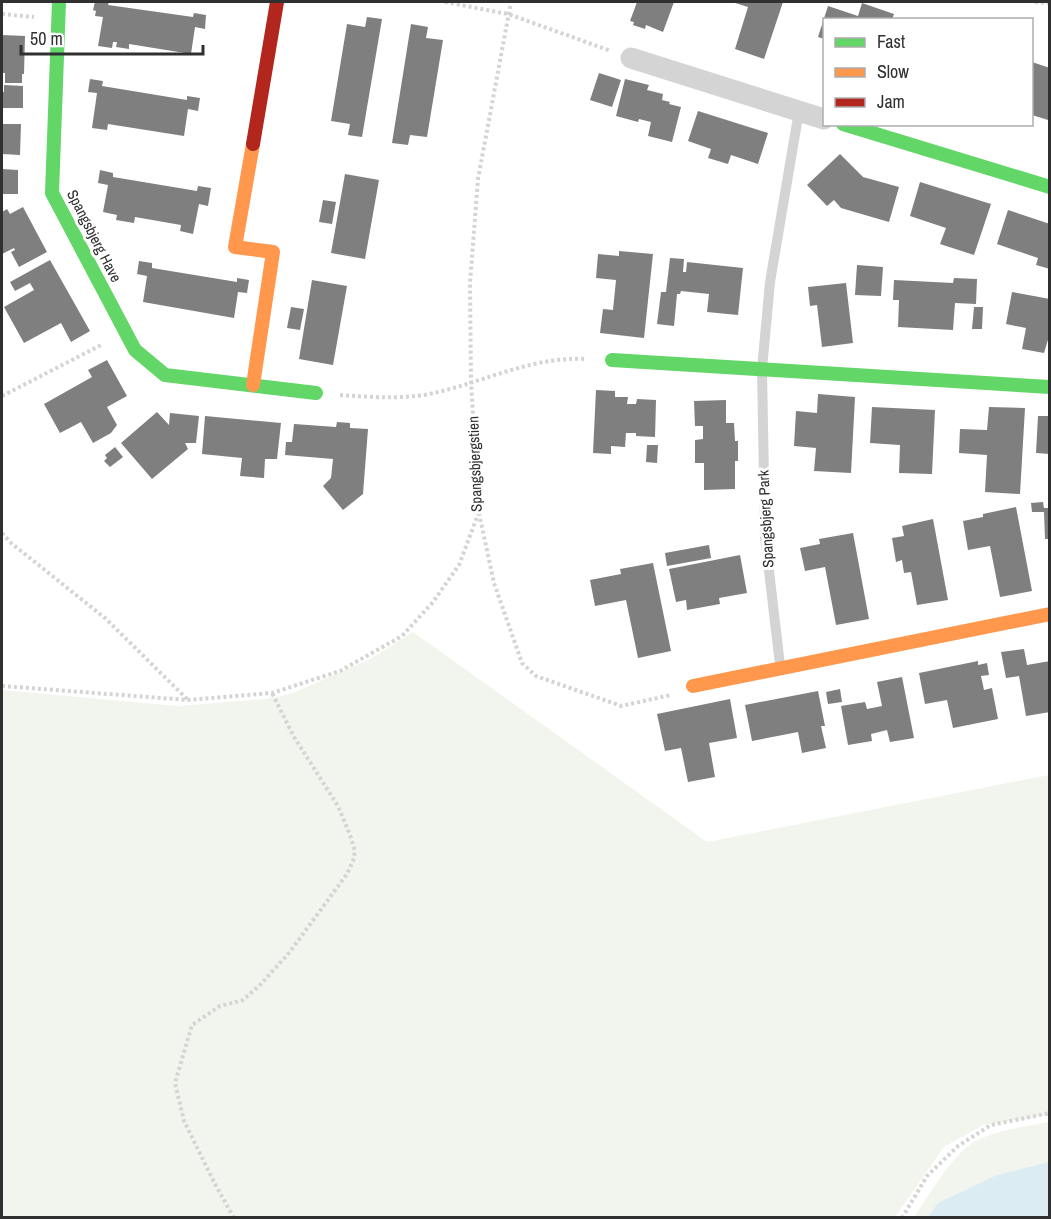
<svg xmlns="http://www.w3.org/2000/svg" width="1051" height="1219" font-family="'Archivo Narrow',sans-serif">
<rect width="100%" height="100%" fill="#fff"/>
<g fill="#f2f5ed">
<polygon points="413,632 707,842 1049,775 1049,1115 983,1125 944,1147 895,1217 2,1217 2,690 177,706 266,699 293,693 370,659"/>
<path d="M1049 1122V1217L914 1218C928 1196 950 1158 972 1143 991 1131 1027 1126 1049 1122Z"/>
</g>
<polygon fill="#dbecf2" points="1049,1162 1049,1217 928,1217 938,1203 995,1176"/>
<g fill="#7f7f7f">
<polygon points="95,2 109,2 108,5 193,17 194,13 206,15 205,29 195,27 191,54 129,44 129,49 116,47 117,42 113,42 112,48 98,46 103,17 95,16 96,11 93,10"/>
<polygon points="637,2 674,2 663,32 646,25 645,29 633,25 634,22 630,21"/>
<polygon points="732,2 783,2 764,59 735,49 748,7"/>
<polygon points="862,3 894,14 892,20 824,20 824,39 818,37 828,6 858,16"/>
<polygon points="367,17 382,19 362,137 348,135 350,124 331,121 347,24 365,27"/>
<polygon points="411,24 428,27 426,38 443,40 427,137 410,135 408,145 392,143"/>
<polygon points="2,35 25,36 24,74 22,74 22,83 5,83 5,73 2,73"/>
<polygon points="1032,62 1050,68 1050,115 1048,120 1032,115"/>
<polygon points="599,73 621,80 612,107 590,100"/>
<polygon points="90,79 103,81 102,86 187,100 187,96 200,98 198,111 188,109 184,136 108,124 107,130 92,128 97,93 88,92"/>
<polygon points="625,79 649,85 647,90 663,94 662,100 670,102 669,104 681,107 672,142 648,136 651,122 639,119 638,122 616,116"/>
<polygon points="4,85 23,86 23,108 2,108 2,92 4,92"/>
<polygon points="698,111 768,133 758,164 731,155 728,164 708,158 711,149 688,141"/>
<polygon points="2,124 21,124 20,155 2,154"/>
<polygon points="840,154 863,177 899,187 889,222 841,208 834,200 827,206 807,185"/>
<polygon points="2,169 18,170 18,194 2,194"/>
<polygon points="100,170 113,173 113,177 197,191 198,186 211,188 208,206 199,204 193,234 180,231 181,225 135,217 134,223 116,220 117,215 103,212 108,185 98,183"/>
<polygon points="345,174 379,180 365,259 331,253"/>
<polygon points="920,182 991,204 974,255 940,244 946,228 910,216"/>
<polygon points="323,200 336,202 332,224 319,222"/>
<polygon points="23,207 47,252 19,267 11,252 15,250 14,248 2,254 2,212 7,209 10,214"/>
<polygon points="1008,210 1050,224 1050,269 1036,265 1038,258 997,244"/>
<polygon points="619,251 653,254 644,338 600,333 603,309 613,310 616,280 596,278 598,254 619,256"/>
<polygon points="670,258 684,259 683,272 686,272 687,262 743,268 738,315 707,312 709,294 681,291 680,294 677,294 674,326 657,324 661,292 666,292"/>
<polygon points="50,260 90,331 71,342 61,323 24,343 4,307 34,290 30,283 15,291 10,282"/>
<polygon points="139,261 152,263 152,268 237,282 237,278 249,280 247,293 238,292 234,318 143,302 147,276 137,274"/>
<polygon points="857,265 883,267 881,296 855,295"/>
<polygon points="954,278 977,279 976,304 955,303 953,330 898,327 899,300 893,300 894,280 953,283"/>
<polygon points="312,280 347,286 333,365 299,359"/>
<polygon points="846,283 853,343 822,347 817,305 810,306 808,287"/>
<polygon points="1012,292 1050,299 1050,333 1044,353 1022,349 1026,328 1006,324"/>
<polygon points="291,307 304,309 300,330 287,328"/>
<polygon points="974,307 983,307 982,329 972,329"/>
<polygon points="107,360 127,396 107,407 117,425 111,433 93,443 81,422 60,433 44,404 92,377 88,370"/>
<polygon points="596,390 615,391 615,397 628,397 627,404 636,404 637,399 656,400 655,437 636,436 636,433 626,433 625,447 611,446 611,454 593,453"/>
<polygon points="818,394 855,397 851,473 814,471 816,448 794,446 796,411 817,413"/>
<polygon points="726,400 726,423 734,423 735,441 738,441 738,461 735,461 735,489 704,490 704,463 695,463 695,440 703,439 703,426 695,426 694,401"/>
<polygon points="872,407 935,410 932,474 899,473 900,445 870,443"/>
<polygon points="989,407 1025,408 1020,494 985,492 987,455 959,453 960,429 987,430"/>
<polygon points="157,412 169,425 170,413 199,416 196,443 185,443 188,449 152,479 121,443"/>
<polygon points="205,416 281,423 277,459 265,459 264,478 240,476 242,458 202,454"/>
<polygon points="1038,416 1050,416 1050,454 1036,453"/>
<polygon points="337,422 350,423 350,428 368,429 363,494 343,510 323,486 331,478 333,459 285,455 286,442 292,442 294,424 336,427"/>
<polygon points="647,445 658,445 657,463 646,462"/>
<polygon points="115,447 123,457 110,467 104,461 107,458 105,455"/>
<polygon points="1043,502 1044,508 1050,508 1050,539 1045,539 1044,512 1032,512 1031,503"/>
<polygon points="1016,507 1032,591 1000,597 990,546 968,550 963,521 983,517 983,514"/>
<polygon points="933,519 948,600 917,605 911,572 904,573 902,560 896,562 892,538 904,536 902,526"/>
<polygon points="853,533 869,619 836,625 825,567 805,571 800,548 820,544 819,539"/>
<polygon points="709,545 711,558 667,566 665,553"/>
<polygon points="740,555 747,593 719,598 720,604 687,610 686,600 676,602 669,569"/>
<polygon points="653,563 671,651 638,658 626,600 595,606 590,580 621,574 620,569"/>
<polygon points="1024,649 1027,665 1050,661 1050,712 1026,716 1019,676 1006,678 1001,652"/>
<polygon points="978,661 978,665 987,663 989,675 981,676 984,690 992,688 998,719 953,728 947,700 925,704 919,673"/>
<polygon points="902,677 914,738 890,742 887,730 871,734 872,741 848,745 841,706 865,702 867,709 882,706 877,682"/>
<polygon points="840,689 842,702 828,704 826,692"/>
<polygon points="818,691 825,726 821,726 826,748 802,753 798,732 752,741 745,705"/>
<polygon points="730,699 737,738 709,743 715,777 688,782 681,748 665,751 657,714"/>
</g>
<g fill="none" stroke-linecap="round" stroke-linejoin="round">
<g stroke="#d4d4d4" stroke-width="4" stroke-dasharray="3 3" stroke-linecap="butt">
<polyline points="445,2 508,14 611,51"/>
<polyline points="1035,2 1050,3"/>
<polyline points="2,14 34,17"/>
<path d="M340 395C368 397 396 399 424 395 479 385 529 356 586 359"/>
<polyline points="2,396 103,344"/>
<polyline points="479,513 494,583 522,663 536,676 621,706 671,695"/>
<polyline points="2,533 11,543 105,618 188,700"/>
<polyline points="2,686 188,700 272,693 340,671 402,636 433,602 459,565 479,512 471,382 470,283 478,179 511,2"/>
<polyline points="234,1218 215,1184 184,1121 175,1083 192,1025 220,1006 243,1000 260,985 289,953 347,874 353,861 355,851 350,835 338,806 294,737 272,693"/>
<polyline points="902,1218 927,1176 958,1146 991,1125 1050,1113"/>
</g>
<polyline stroke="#d4d4d4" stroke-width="10" points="780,665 765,537 762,369 770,282 799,111"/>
<polyline stroke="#d4d4d4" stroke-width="21" points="631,58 824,119"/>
<g stroke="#63d668" stroke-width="14">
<polyline points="59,2 52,193 135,350 165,375 316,393"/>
<polyline points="843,124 1050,187"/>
<polyline points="612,360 1050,387"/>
</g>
<g stroke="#ff974d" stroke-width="14">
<polyline points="253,144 235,247 273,252 253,385"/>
<polyline points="693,686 1050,614"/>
</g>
<polyline stroke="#b3261e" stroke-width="14" points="253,144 277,2"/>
</g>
<g text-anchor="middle" stroke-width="6" stroke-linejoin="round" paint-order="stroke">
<g font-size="15" fill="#303030" stroke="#fff">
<text transform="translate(94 236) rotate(63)" y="5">Spangsbjerg Have</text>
<text transform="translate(475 464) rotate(-92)" y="5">Spangsbjergstien</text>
<text transform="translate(766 519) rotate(-93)" y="5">Spangsbjerg Park</text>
</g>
</g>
<rect width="1051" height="1219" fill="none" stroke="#303030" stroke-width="6"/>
<rect x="823" y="18" width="210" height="108" fill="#ffffff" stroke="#acacac" stroke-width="1.5"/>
<rect x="835" y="38" width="30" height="9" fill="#63d668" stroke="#acacac" stroke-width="1.5"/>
<text x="877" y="48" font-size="18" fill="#303030">Fast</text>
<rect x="835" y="68" width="30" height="9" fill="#ff974d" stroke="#acacac" stroke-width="1.5"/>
<text x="877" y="78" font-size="18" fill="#303030">Slow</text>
<rect x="835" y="98" width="30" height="9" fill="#b3261e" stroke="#acacac" stroke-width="1.5"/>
<text x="877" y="108" font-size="18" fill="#303030">Jam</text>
<path d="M21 45v9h182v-9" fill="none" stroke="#303030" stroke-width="3"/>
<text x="30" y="45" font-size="18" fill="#303030" stroke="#ffffff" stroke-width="4.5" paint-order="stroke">50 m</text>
</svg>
